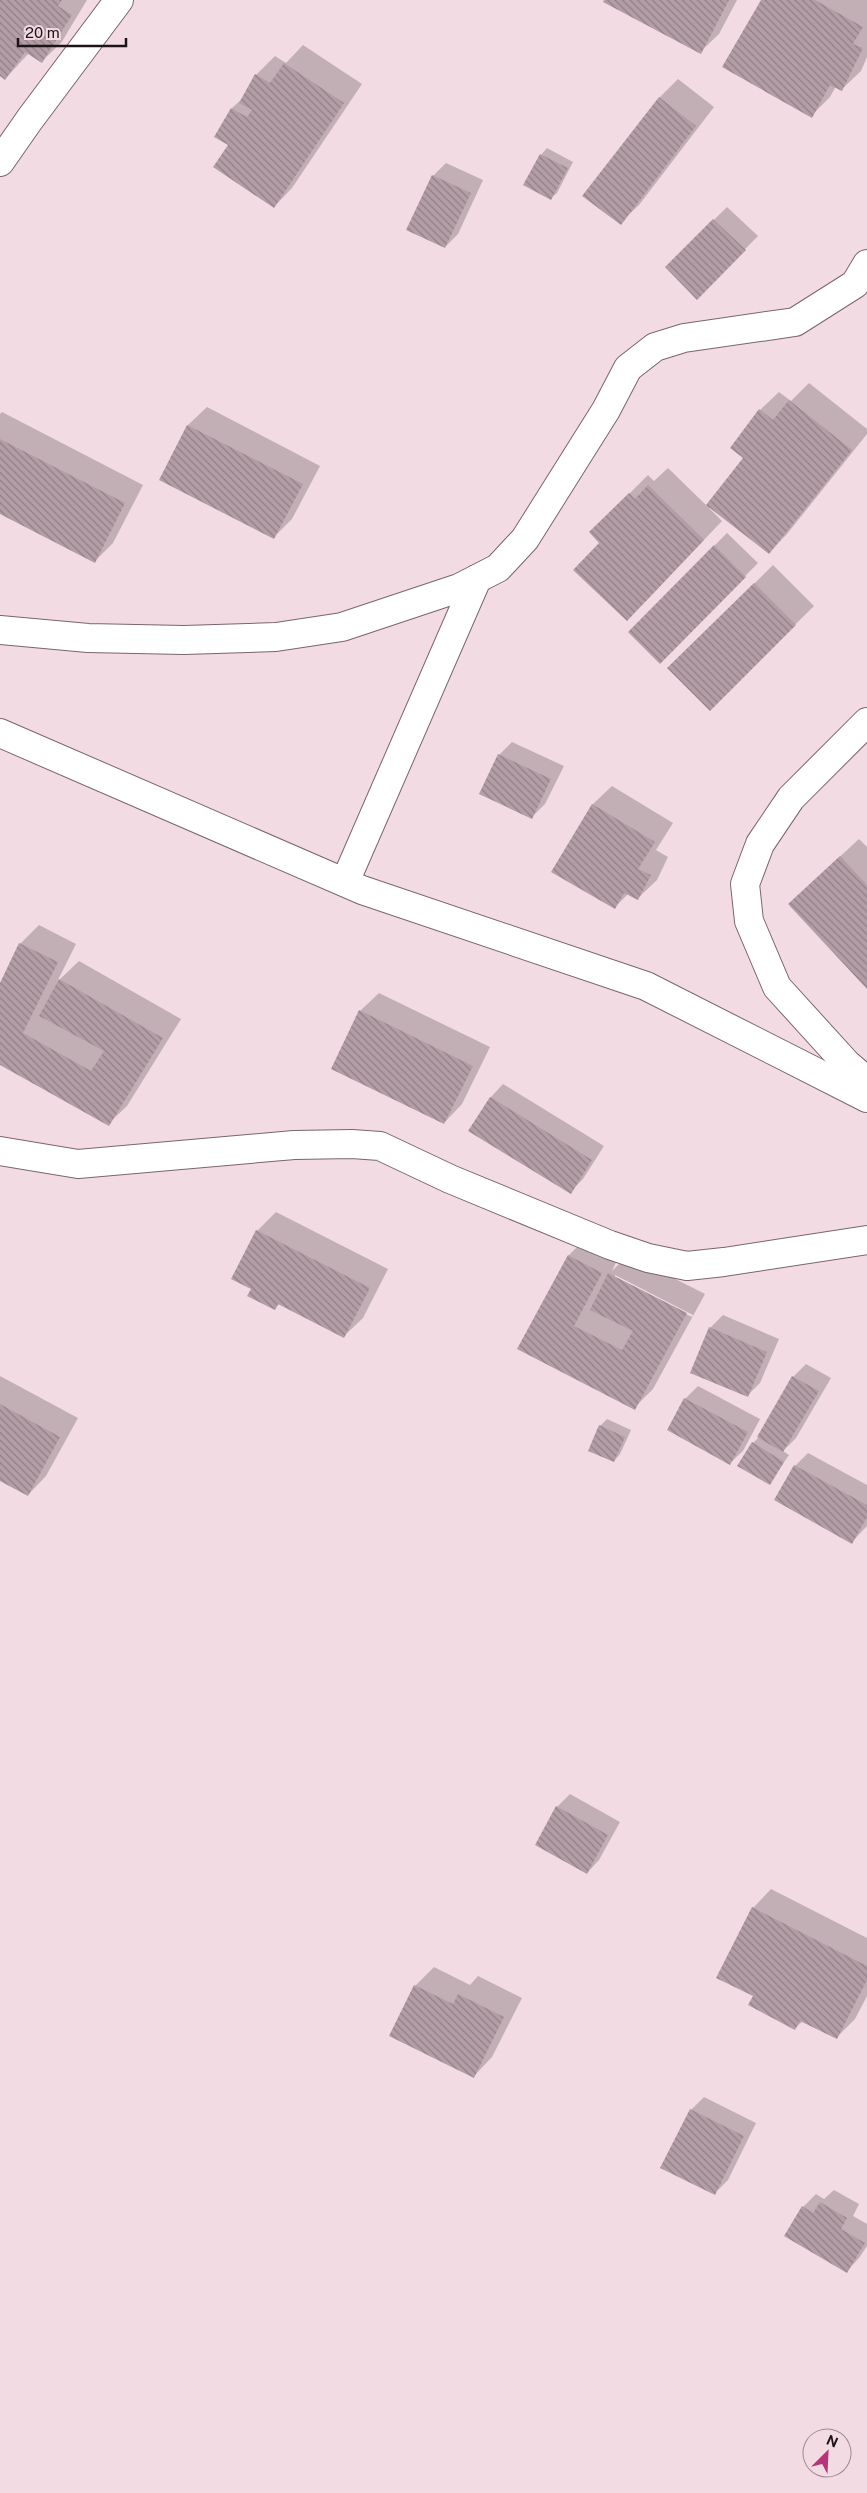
<svg xmlns="http://www.w3.org/2000/svg" width="867" height="2493" font-family="'Public Sans',sans-serif">
<defs>
<pattern id="building-back-hatch" width="6" height="6" patternUnits="userSpaceOnUse" patternTransform="scale(1.25)"><rect width="6" height="6" fill="#b39da6"/><path d="M-1 5l2 2M0 0l6 6M5-1l2 2" fill="none" stroke="#917f86"/></pattern>
</defs>
<rect width="100%" height="100%" fill="#f3dbe4"/>
<g fill="#0003" fill-rule="evenodd">
<polygon points="0,0 87,0 61,43 42,61 29,53 5,79 0,75"/>
<polygon points="606,0 737,0 719,34 700,52"/>
<polygon points="762,0 867,0 867,57 861,71 842,89 836,86 830,97 811,116"/>
<polygon points="303,45 362,84 292,188 274,207 230,144 216,137 232,108 243,98 256,75 275,56 286,63"/>
<polygon points="678,79 714,107 639,205 620,223 659,98"/>
<polygon points="547,148 573,162 557,193 550,199 541,155"/>
<polygon points="446,163 483,180 458,234 445,247 433,176"/>
<polygon points="727,207 758,236 697,298 666,267"/>
<polygon points="809,383 867,429 867,434 787,534 769,553 710,507 709,508 722,521 646,601 591,532 648,475 654,481 668,468 707,506 745,458 760,410 779,392 791,401"/>
<polygon points="207,407 320,466 292,519 273,538 160,479 188,425"/>
<polygon points="2,412 143,485 113,543 95,561 0,513 0,414"/>
<polygon points="727,533 758,563 660,662 629,632"/>
<polygon points="773,565 814,606 710,709 669,668"/>
<polygon points="512,742 564,766 545,804 532,817 499,755"/>
<polygon points="612,786 673,823 656,850 668,857 657,880 638,898 628,894 615,907 553,871 593,804"/>
<polygon points="859,839 867,847 867,987 808,886"/>
<polygon points="39,925 76,944 57,982 79,961 181,1019 127,1106 108,1124 0,1064 0,985 20,944"/>
<polygon points="379,993 490,1047 462,1104 444,1123 360,1011"/>
<polygon points="503,1084 604,1146 583,1179 570,1192 470,1130 491,1097"/>
<polygon points="276,1212 388,1269 363,1318 344,1336 280,1303 275,1309 252,1289 257,1231"/>
<path d="M587 1237 620 1254 612 1271 628 1255 705 1294 653 1389 634 1408 519 1349 569 1255ZM615 1275 693 1315 692 1317 615 1278Z"/>
<polygon points="723,1315 779,1339 760,1383 747,1396 710,1328"/>
<polygon points="806,1364 831,1378 796,1438 783,1451 789,1455 769,1484 753,1443 759,1437 793,1377"/>
<polygon points="0,1376 78,1418 46,1476 28,1495 0,1480"/>
<polygon points="698,1386 760,1419 743,1451 730,1463 668,1430 685,1399"/>
<polygon points="607,1419 631,1430 620,1454 614,1461 600,1426"/>
<polygon points="808,1453 867,1485 867,1526 852,1542 795,1466"/>
<polygon points="570,1794 620,1822 599,1860 587,1873 557,1807"/>
<polygon points="771,1889 867,1938 867,1996 855,2019 836,2038 803,2021 795,2028 755,1996 753,1908"/>
<polygon points="434,1967 470,1985 478,1976 522,1998 492,2057 474,2076 415,1986"/>
<polygon points="704,2097 756,2123 728,2180 715,2193 691,2110"/>
<polygon points="834,2190 859,2204 853,2216 867,2224 867,2246 859,2258 847,2271 803,2207 816,2194 824,2199"/>
</g>
<g fill="url(#building-back-hatch)">
<polygon points="0,0 62,0 58,6 72,15 42,63 25,52 5,80 0,76"/>
<polygon points="604,0 729,0 701,54 603,2"/>
<polygon points="761,0 815,0 863,27 853,44 863,48 842,91 830,85 812,118 722,67"/>
<polygon points="284,63 344,103 274,208 213,167 228,145 214,137 231,108 247,117 252,110 239,103 255,74 270,83"/>
<polygon points="659,97 696,126 621,225 582,196"/>
<polygon points="540,154 568,168 551,200 523,185"/>
<polygon points="432,175 471,193 445,248 406,230"/>
<polygon points="713,219 746,250 697,300 665,267"/>
<polygon points="789,400 852,450 769,554 706,505 743,458 730,448 759,409 773,420"/>
<polygon points="187,425 303,484 274,539 159,480"/>
<polygon points="0,439 125,503 95,563 0,514"/>
<polygon points="648,485 704,540 627,621 573,570 599,543 589,532 629,493 635,499"/>
<polygon points="714,545 746,577 660,664 628,632"/>
<polygon points="754,583 796,625 710,711 667,668"/>
<polygon points="498,754 551,779 532,819 479,794"/>
<polygon points="592,804 655,842 638,869 651,875 638,900 624,893 615,909 551,872"/>
<polygon points="840,856 867,885 867,989 788,904"/>
<polygon points="19,943 58,962 23,1033 91,1071 104,1051 39,1016 59,979 163,1038 109,1126 0,1065 0,983"/>
<polygon points="359,1010 473,1066 444,1124 331,1069"/>
<polygon points="490,1097 592,1160 571,1194 468,1131"/>
<polygon points="256,1230 370,1288 344,1338 278,1304 275,1310 247,1296 251,1289 231,1279"/>
<polygon points="568,1255 602,1273 574,1326 622,1350 633,1331 590,1310 608,1273 687,1313 635,1410 517,1349"/>
<polygon points="709,1327 767,1352 748,1397 690,1373"/>
<polygon points="792,1376 819,1391 783,1452 757,1437"/>
<polygon points="684,1398 748,1432 730,1465 667,1430"/>
<polygon points="0,1404 60,1437 28,1496 0,1481"/>
<polygon points="599,1425 625,1437 614,1462 588,1451"/>
<polygon points="752,1442 784,1462 770,1485 737,1466"/>
<polygon points="794,1465 867,1505 867,1517 852,1544 774,1500"/>
<polygon points="556,1806 608,1835 587,1874 535,1845"/>
<polygon points="752,1907 867,1966 867,1980 837,2039 800,2021 795,2030 748,2005 753,1996 716,1978"/>
<polygon points="414,1985 453,2004 458,1994 504,2017 474,2078 389,2036"/>
<polygon points="690,2109 744,2136 715,2195 660,2168"/>
<polygon points="820,2202 847,2218 841,2229 865,2243 847,2273 784,2236 802,2206 813,2213"/>
</g>
<g fill="none" stroke-linecap="round" stroke-linejoin="round">
<g stroke="#7a656d" stroke-width="30">
<g id="minor">
<polyline points="0,162 30,119 119,0"/>
<polyline points="0,630 88,638 184,640 276,637 342,627 459,588 498,568 525,539 606,410 628,368 655,347 684,338 795,322 855,284 867,264"/>
<polyline points="867,722 791,798 760,844 745,884 749,921 777,987 847,1064 867,1081"/>
<polyline points="0,733 362,890 646,986 867,1098"/>
<polyline points="345,882 477,579"/>
<polyline points="0,1151 78,1164 294,1145 352,1144 380,1146 450,1179 610,1245 648,1258 687,1266 724,1262 867,1240"/>
</g>
</g>
<use href="#minor" stroke="#fff" stroke-width="28"/>
</g>
<g transform="translate(827 2453) rotate(24)"><circle r="24" fill="#f3dbe4" stroke="#9d8b92"/>
<path d="M0-4L9 19L0 12L-9 19Z" fill="#b7337a"/>
<text y="-8" font-size="14" font-weight="bold" text-anchor="middle" fill="#1c1417">N</text>
</g>
<path d="M18 38v8h108v-8" fill="none" stroke="#1c1417" stroke-width="2.5"/>
<text x="25" y="38" font-size="15" fill="#1c1417" stroke="#f3dbe4" stroke-width="4" paint-order="stroke">20 m</text>
</svg>
